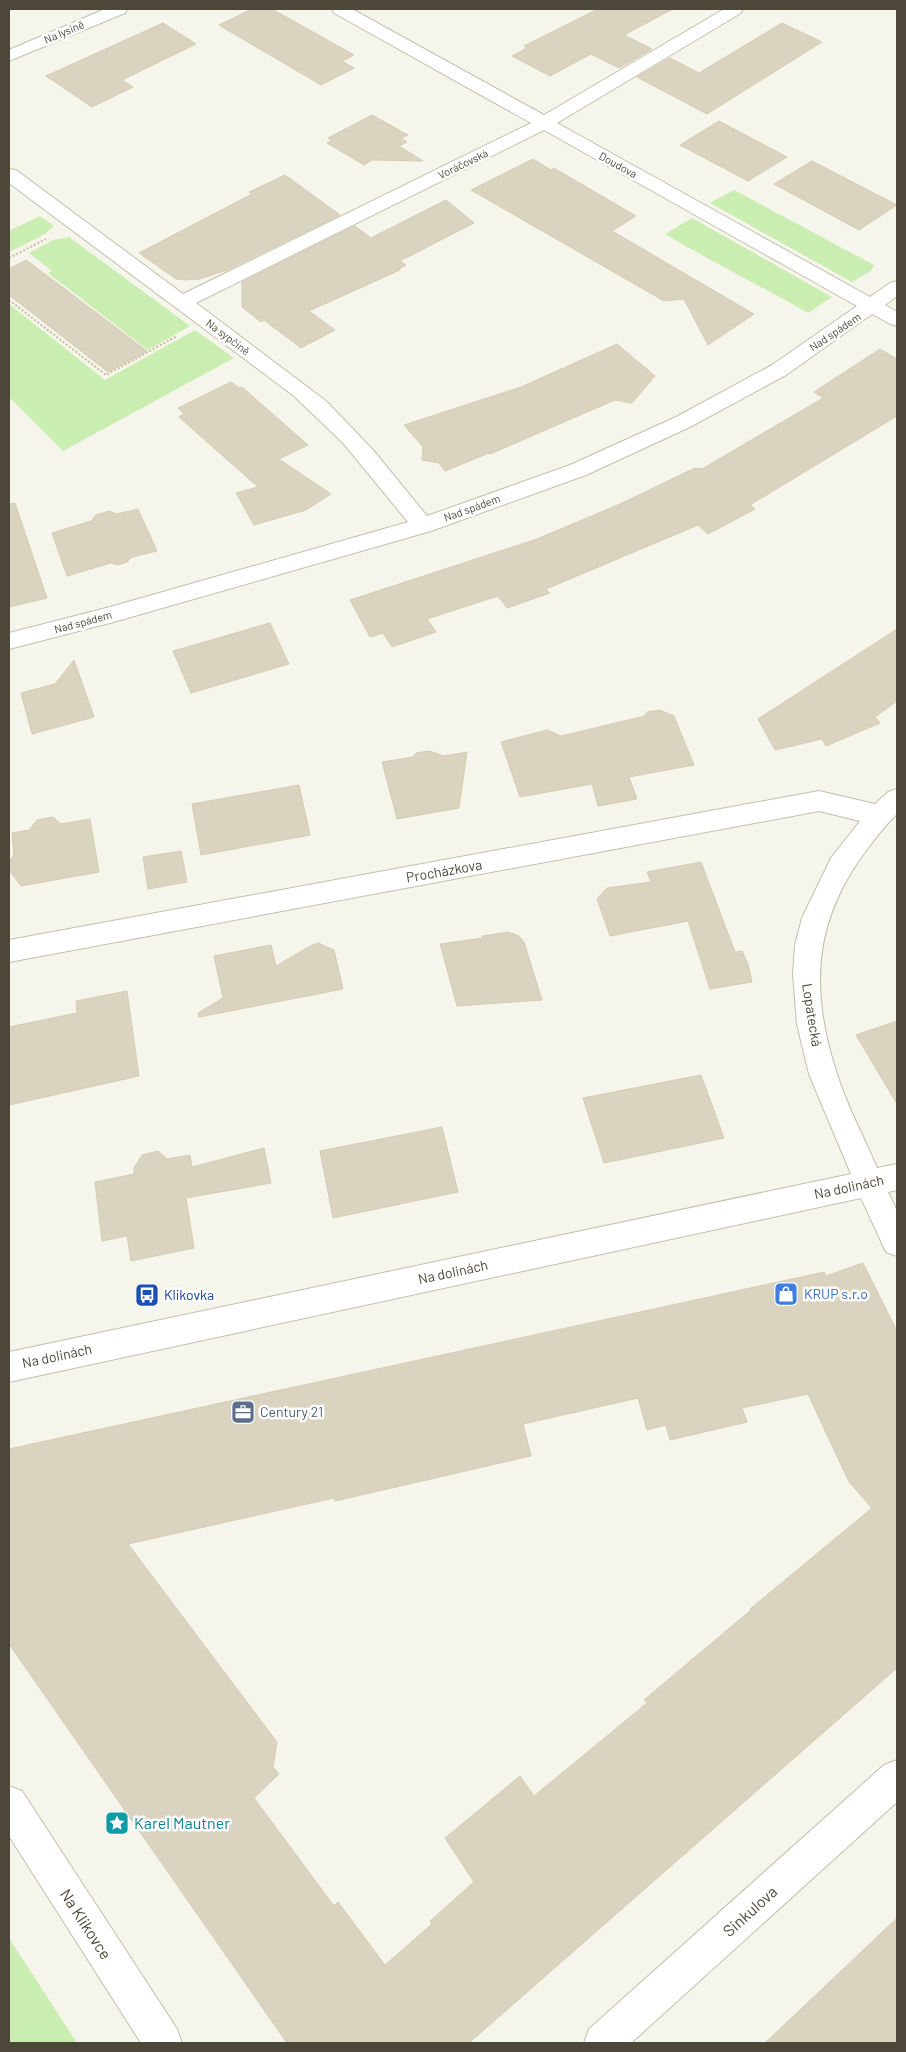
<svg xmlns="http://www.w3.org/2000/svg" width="906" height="2052" font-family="Barlow,sans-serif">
<rect width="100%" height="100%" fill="#f6f5eb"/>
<g fill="#caedb2">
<polygon points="734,190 874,265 871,271 852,282 710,203"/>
<polygon points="40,216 54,226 45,234 9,252 9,231"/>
<path d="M692 218 832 297 808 313C761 286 712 262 665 234Z"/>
<polygon points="69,237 190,326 148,350 48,273 52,271 29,253 53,240"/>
<polygon points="9,304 105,380 195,330 234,358 63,451 9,397"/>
<polygon points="9,1938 77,2043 9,2043"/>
</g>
<g fill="#d9d3bf" stroke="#d5ccb2" fill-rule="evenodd">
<polygon points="252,9 272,9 354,55 342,61 354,68 321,85 219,25"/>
<polygon points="598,9 673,9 624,35 652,49 619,68 591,54 550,76 512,56 527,48 524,46"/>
<polygon points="163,23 196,44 122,80 133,87 92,107 46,76"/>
<polygon points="782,23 822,42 707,114 637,77 670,58 699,73"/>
<polygon points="372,115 408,135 401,138 407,142 399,146 423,161 372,160 364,165 327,143 332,140 328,138"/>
<polygon points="719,121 787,157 748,181 680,145"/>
<polygon points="533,159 551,170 554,168 636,216 612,231 754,314 708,345 684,299 664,301 471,190"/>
<polygon points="812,161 897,205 859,230 774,184"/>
<polygon points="285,175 340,215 227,270 200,279 184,280 176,279 139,253 252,194 249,192"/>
<polygon points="446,200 474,223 400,261 406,265 399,269 400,270 309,311 335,330 301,348 264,320 261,322 242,307 242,282 355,226 371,238"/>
<polygon points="26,260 65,289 147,351 108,372 9,295 9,269"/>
<polygon points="617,344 655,376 632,403 615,400 490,454 489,453 445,471 439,463 422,460 423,447 404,425 521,387"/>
<polygon points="880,349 897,359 897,416 750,505 755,509 708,534 698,525 546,589 550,593 507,608 498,596 427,619 436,632 392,647 383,633 370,637 350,600 537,539 620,504 695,468 702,469 823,398 814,392"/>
<polygon points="231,382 239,388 242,387 308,445 279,459 331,494 306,510 254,525 236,493 258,487 179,417 184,414 178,408"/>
<polygon points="15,503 47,598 9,607 9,504"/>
<polygon points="138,509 157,551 132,557 127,562 118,565 111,563 67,576 52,533 91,521 96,515 109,511 117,514"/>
<polygon points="270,623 289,664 191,693 173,651"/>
<polygon points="897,629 897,701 875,717 880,723 826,746 822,739 775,750 758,719"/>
<polygon points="74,660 94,717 32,734 21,693 55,684"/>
<polygon points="660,710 674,716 694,765 629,777 637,799 598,806 592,784 520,797 501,742 547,730 561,736 645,716 647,712"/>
<polygon points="429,751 444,756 467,752 459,808 397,819 382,762 413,757 416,753"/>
<polygon points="299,785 310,835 201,855 192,804"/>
<polygon points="53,817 61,824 90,819 99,872 21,886 9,870 9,861 14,855 12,833 29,830 37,820"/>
<polygon points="181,851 187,882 148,889 143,857"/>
<polygon points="701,862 735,952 742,951 748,964 752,982 710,989 688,921 610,936 597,899 607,888 651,882 647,872"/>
<polygon points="508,932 519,936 524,942 542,1000 457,1006 440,944 483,938 482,936"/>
<polygon points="318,943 334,950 343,989 199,1017 198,1013 223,998 214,956 271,945 276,966 310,946"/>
<polygon points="127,991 139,1076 9,1105 9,1027 77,1013 76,1001"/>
<polygon points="897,1021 897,1104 856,1035"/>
<polygon points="701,1075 724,1138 604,1163 583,1098"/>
<polygon points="442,1127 458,1192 333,1218 320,1151"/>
<polygon points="264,1148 271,1183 186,1198 194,1248 131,1261 127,1236 102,1241 95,1182 134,1174 134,1168 142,1155 158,1151 167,1159 190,1155 192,1167"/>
<path d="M863 1263 897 1331V1668L469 2043H287L9 1644V1449L824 1272 826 1276ZM808 1394 849 1482 872 1508 750 1609 751 1610 644 1700 647 1703 534 1796 520 1776 445 1838 474 1882 430 1921 432 1924 385 1965 338 1902 334 1906 254 1798 279 1774 273 1767 277 1742 128 1544 334 1498 335 1501 531 1456 523 1424 638 1398 647 1430 666 1425 670 1440 747 1422 742 1408Z"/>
<polygon points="897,1918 897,2043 765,2043"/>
</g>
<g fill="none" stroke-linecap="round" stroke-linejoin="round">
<g stroke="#c3bfad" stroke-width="2">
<g id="minor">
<polygon points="105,9 127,9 125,13 9,61 9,50"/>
<path d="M332 9H352L544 115 724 9H743L741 13 557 123 870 297 890 283 897 281V296L885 305 897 312V326L890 324 872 314 786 375 690 427 586 475 431 531 110 623 9 649V633L110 607 408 522 343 443 294 396 9 183V169L16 170 183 294 531 123 334 13ZM544 130 857 306 772 365 676 417 570 465 427 516 373 450 326 401 196 303Z"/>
<path d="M897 789V814C886 824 877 836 868 848 813 920 809 989 837 1074 847 1106 864 1137 877 1168L897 1164V1190L888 1192 897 1211V1256L886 1252 861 1198 9 1382V1352L851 1174 809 1074 797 1024 793 974 795 945 802 918 831 858 860 821 819 811 9 962V940L819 791 875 804 888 792Z"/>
<polygon points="897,1760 897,1802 631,2043 584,2043 589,2029 884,1765"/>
<polygon points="9,1786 22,1791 177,2029 182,2043 141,2043 9,1836"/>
</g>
</g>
<g stroke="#c6bd9d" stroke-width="2" stroke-dasharray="2 2" stroke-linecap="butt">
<polyline points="9,258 46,239"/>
<polyline points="9,300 106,375 177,336"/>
</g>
<use href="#minor" fill="#fff" fill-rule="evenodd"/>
</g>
<defs>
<g id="shop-square" transform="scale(1.25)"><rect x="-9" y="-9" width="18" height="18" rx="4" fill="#3f7fe0" stroke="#fff"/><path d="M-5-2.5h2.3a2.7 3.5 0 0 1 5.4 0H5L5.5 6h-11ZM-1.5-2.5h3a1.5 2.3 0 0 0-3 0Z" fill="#fff"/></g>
<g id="bus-square" transform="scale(1.25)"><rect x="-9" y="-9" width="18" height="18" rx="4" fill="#1a4fb4" stroke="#fff"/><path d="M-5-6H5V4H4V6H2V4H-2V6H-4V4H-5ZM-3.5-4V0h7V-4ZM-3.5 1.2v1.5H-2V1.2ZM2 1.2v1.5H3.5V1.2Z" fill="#fff"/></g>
<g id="office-square" transform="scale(1.25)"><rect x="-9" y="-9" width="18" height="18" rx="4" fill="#5c6f8a" stroke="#fff"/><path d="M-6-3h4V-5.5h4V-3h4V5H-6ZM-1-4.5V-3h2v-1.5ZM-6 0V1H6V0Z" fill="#fff"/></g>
<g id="sight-square" transform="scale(1.25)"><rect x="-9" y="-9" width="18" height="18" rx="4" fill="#0f9aa8" stroke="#fff"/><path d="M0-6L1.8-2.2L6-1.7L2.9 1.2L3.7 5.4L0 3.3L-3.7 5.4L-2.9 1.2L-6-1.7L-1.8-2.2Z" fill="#fff"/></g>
</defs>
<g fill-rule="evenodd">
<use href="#shop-square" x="786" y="1294"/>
<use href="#bus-square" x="147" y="1295"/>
<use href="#office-square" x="243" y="1412"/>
<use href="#sight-square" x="117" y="1823"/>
</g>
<g text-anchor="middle" stroke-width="5" stroke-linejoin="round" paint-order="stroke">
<g font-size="11" fill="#4c4738" stroke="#fff">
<text transform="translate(64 32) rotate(-23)" y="4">Na lysině</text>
<text transform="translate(463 164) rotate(-26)" y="4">Voráčovská</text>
<text transform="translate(618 165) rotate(29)" y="4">Doudova</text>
<text transform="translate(835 332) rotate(-34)" y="4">Nad spádem</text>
<text transform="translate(228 337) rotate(37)" y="4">Na sypčině</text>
<text transform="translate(472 508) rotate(-20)" y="4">Nad spádem</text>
<text transform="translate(83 622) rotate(-15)" y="4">Nad spádem</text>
</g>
<g font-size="14" fill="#4c4738" stroke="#fff">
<text transform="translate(444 871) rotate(-10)" y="5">Procházkova</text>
<text transform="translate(812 1015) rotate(81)" y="5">Lopatecká</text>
<text transform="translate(849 1187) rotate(-12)" y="5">Na dolinách</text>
<text transform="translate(453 1272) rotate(-12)" y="5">Na dolinách</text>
<text transform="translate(57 1356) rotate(-12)" y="5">Na dolinách</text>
</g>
<g font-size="14" fill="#366cbe" stroke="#fff" text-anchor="start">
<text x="804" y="1299">KRUP s.r.o</text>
</g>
<g font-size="14" fill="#164399" stroke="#fff" text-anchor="start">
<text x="164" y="1300">Klikovka</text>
</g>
<g font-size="14" fill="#4e5e75" stroke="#fff" text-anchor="start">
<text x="260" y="1417">Century 21</text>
</g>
<g font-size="16" fill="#0d838f" stroke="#fff" text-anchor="start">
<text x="134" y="1829">Karel Mautner</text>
</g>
<g font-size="16" fill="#4c4738" stroke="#fff">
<text transform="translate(750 1911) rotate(-42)" y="6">Sinkulova</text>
<text transform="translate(86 1924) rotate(57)" y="6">Na Klikovce</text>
</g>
</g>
<rect width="906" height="2052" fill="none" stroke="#4c4738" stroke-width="20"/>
</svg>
